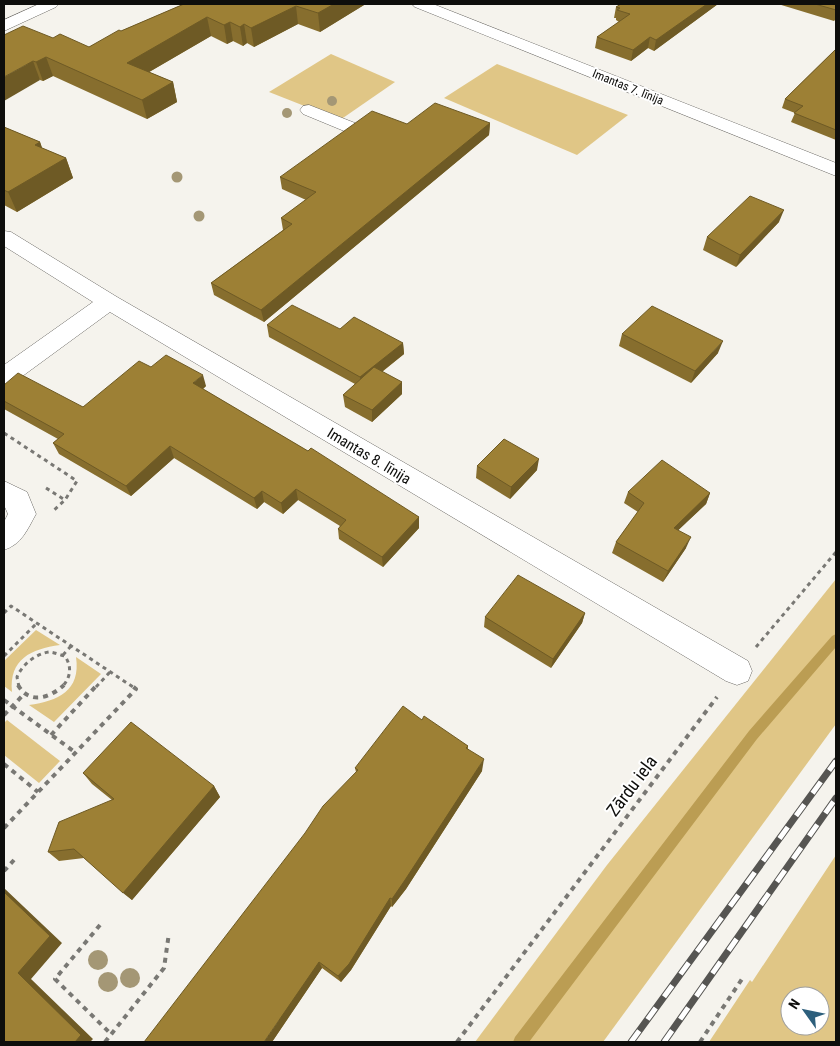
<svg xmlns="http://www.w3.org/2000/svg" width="840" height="1046" font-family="'Roboto Condensed',sans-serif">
<rect width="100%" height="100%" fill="#f5f3ed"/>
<g fill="#e0c686" fill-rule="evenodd">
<polygon points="331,54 395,82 340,120 269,92"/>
<polygon points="497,64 628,115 577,155 444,98"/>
<polygon points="836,579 836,724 603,1042 475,1042 607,865"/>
<path d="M36 630 60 645C31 649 9 659 12 692L4 686V661Z"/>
<path d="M76 657 101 674 54 722 29 705C58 701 81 691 76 657Z"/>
<polygon points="7,720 60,761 39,783 4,755 4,723"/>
<path d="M836 855V1042H709L750 980 752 982ZM790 996H820V1026H790Z"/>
</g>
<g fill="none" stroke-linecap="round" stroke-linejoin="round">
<polygon fill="#bb9d53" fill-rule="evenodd" points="836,634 836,647 757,739 529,1042 513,1042 515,1037 749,731 832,636"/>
<g stroke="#6b6965" stroke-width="1">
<g id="minor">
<polygon points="412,4 433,4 836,163 836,176 415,7"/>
<polygon points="309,105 355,123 358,127 355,131 349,133 303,114 300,110 303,106"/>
<polygon points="4,231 11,232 117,297 748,661 752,671 748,681 737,685 726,681 110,312 13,383 4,385 4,365 93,302 4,246"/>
<path d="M4 481 27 492 36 514C27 530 22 544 4 550V522L8 514 4 505Z"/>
</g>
</g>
<g stroke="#6b6965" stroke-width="1">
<polygon id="major" points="39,4 59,4 56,7 4,31 4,20"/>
</g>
<g stroke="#797874" stroke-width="3" stroke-dasharray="4 4" stroke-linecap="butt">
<polyline points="4,433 77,481 65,500 53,511"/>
<polyline points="46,488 65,500"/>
<polyline points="4,613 11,606 133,687"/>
<polyline points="756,647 836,552"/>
<polyline points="63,655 71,646"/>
<polyline points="4,656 37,623"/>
<path d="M19 687 17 677C22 665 35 654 49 652 54 652 60 655 65 656 72 667 71 677 62 687"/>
<polyline points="96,687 110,672"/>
</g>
<g stroke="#797874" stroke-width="4" stroke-dasharray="5 5" stroke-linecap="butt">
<path d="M18 685C29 705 50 698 64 685"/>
<polyline points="4,700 76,753"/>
<polyline points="4,715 24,694"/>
<polyline points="51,735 97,685"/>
<polyline points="4,764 38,792"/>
<polyline points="4,828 136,689 131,685"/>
<polyline points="4,871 14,860"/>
<polyline points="100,925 55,979 111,1034"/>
<polyline points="105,1042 164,968 169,933"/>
<polyline points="457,1042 717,697"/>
<polyline points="700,1042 744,976"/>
</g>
<use href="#minor" fill="#fff" fill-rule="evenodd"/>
<use href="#major" fill="#fff" fill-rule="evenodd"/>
<g stroke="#565552" stroke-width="7">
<g id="rail">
<polyline points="631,1042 836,761"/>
<polyline points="664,1042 836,798"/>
</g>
</g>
<use href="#rail" stroke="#fff" stroke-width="5" stroke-dasharray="14" stroke-linecap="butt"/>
</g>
<g fill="#a49775">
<circle cx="332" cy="101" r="5"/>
<circle cx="287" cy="113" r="5"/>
<circle cx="177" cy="177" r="5.5"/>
<circle cx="199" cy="216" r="5.5"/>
<circle cx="98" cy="960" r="10"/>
<circle cx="130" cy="978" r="10"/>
<circle cx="108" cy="982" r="10"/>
</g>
<g fill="#876e2e">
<polygon points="184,4 378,4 378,5 364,5 320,32 298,24 254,47 247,43 243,46 233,41 227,44 211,36 149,72 173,82 177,102 147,119 53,76 43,81 40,80 4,35 53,38 89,47 121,31"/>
<polygon points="621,4 718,4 654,51 648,48 631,61 595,48 597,37 619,22 616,20 616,18 614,18 616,7"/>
<polygon points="778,4 836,4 836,19 834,21"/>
<polygon points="836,49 836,140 791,122 795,113 782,108 785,99"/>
<polygon points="490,123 489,135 264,322 214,295 211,283 283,230 281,218 306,200 282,189 280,177 407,124"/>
<polygon points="4,127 40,142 42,148 66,158 73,178 17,212 4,205"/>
<polygon points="779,222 736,267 703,250 707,237"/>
<polygon points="267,325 340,329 403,343 404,354 382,372 402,382 402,394 372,422 345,407 343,395 355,384 269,337"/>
<polygon points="622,334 718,353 691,383 619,346"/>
<polygon points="151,367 206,386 203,389 419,517 419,528 383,567 339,539 338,529 340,526 298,500 283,514 264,502 257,509 174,458 131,496 59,454 53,443 58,439 4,409 4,385 83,407"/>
<polygon points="477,466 537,470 510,499 476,478"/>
<polygon points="628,492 710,493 706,504 678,530 686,548 663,582 612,553 616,542 638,512 624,503"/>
<polygon points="585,613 582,623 551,668 484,627 485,617"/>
<polygon points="422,720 468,746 468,749 482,771 406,889 392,907 391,906 351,970 341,982 322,968 272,1042 356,772 355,768"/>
<polygon points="83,773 214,786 220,797 132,900 84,858 59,861 48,852 112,800 92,784"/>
</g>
<g fill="#6e5a25">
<polygon points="334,4 364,4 364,5 320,32 318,13"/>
<polygon points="707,4 718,4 654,51 656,40"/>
<polygon points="296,6 298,24 254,47 251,28"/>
<polygon points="207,17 211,36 132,82 127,63"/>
<polygon points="230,22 233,41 227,44 224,25"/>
<polygon points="244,24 247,43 243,46 240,27"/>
<polygon points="650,37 648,48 631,61 633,50"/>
<polygon points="46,57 53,76 43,81 36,62"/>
<polygon points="33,61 40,80 4,101 4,77"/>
<polygon points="173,82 177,102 147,119 142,100"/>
<polygon points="490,123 489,135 264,322 261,310"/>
<polygon points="40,142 47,162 35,145"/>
<polygon points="66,158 73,178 17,212 8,192"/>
<polygon points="784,210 779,222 736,267 740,255"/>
<polygon points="723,341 718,353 691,383 695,371"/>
<polygon points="403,343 404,354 361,388 360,377"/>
<polygon points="203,375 206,386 196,395 193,383"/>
<polygon points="402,382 402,394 372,422 372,410"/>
<polygon points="170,446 174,458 131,496 126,486"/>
<polygon points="539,459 537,470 510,499 511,487"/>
<polygon points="296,489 298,500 283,514 281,503"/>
<polygon points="262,491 264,502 257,509 254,498"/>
<polygon points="710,493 706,504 669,539 674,528"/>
<polygon points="419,517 419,528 383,567 382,557"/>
<polygon points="691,537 686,548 663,582 668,571"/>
<polygon points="585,613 582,623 551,668 553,659"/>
<polygon points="484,759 482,771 406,889 392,907 392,899"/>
<polygon points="214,786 220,797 132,900 123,893"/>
<polygon points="4,888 62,943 31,979 93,1039 90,1042 75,1042 18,973 4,892"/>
<polygon points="390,898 391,906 351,970 341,982 338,976"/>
<polygon points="319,962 322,968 272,1042 264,1042"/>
</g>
<g fill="#9d8035" stroke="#6e5a25">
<polygon points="184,4 334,4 318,13 296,6 251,28 244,24 240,27 230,22 224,25 207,17 127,63 173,82 142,100 46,57 36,62 33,61 4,77 4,35 23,26 53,38 60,34 89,47 119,30 121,31"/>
<polygon points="621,4 707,4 656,40 650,37 633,50 597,37 630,14 617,10 620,8 616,7"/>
<polygon points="815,4 836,4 836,10"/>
<polygon points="836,49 836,130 794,113 803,106 785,99"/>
<polygon points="435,103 490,123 261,310 211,283 292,224 281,218 316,192 280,177 372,111 407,124"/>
<polygon points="4,127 40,142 35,145 66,158 8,192 4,190"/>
<polygon points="750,196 784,210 740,255 707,237"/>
<polygon points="292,305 340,329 354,317 403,343 360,377 267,325"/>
<polygon points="652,306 723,341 695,371 622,334"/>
<polygon points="166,355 203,375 193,383 308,451 311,448 419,517 382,557 338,529 346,520 296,489 281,503 262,491 254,498 170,446 126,486 53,443 64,434 4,401 4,385 18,373 83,407 139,361 151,367"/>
<polygon points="374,367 402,382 372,410 343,395"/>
<polygon points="504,439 539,459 511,487 477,466"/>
<polygon points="662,460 710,493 674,528 691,537 668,571 616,542 644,503 628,492"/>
<polygon points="518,575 585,613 553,659 485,617"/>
<polygon points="403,706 422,720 424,716 468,746 466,748 484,759 405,880 392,899 390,898 349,964 338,976 319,962 264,1042 144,1042 305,833 323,806 358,770 355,768"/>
<polygon points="131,722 214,786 123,893 74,849 48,852 59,822 114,799 83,773"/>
<polygon points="4,892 50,936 18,973 81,1035 75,1042 4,1042"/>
</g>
<g text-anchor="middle" stroke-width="4" stroke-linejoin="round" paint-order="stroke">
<g font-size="12" fill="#0e0e0c" stroke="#fff">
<text transform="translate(628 87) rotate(22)" y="4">Imantas 7. līnija</text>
</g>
<g font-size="15" fill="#0e0e0c" stroke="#fff">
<text transform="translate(369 456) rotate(31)" y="5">Imantas 8. līnija</text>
</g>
<g font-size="18" fill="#0e0e0c" stroke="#fff">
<text transform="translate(632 786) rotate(-53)" y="6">Zārdu iela</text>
</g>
</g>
<rect width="840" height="1046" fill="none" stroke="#0e0e0c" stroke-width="10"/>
<g transform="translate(805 1011) rotate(303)"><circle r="24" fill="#ffffff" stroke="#9f9f9e"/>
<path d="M0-4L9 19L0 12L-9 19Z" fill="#2d5f7c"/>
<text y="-8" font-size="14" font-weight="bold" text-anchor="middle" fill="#0e0e0c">N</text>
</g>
</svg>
